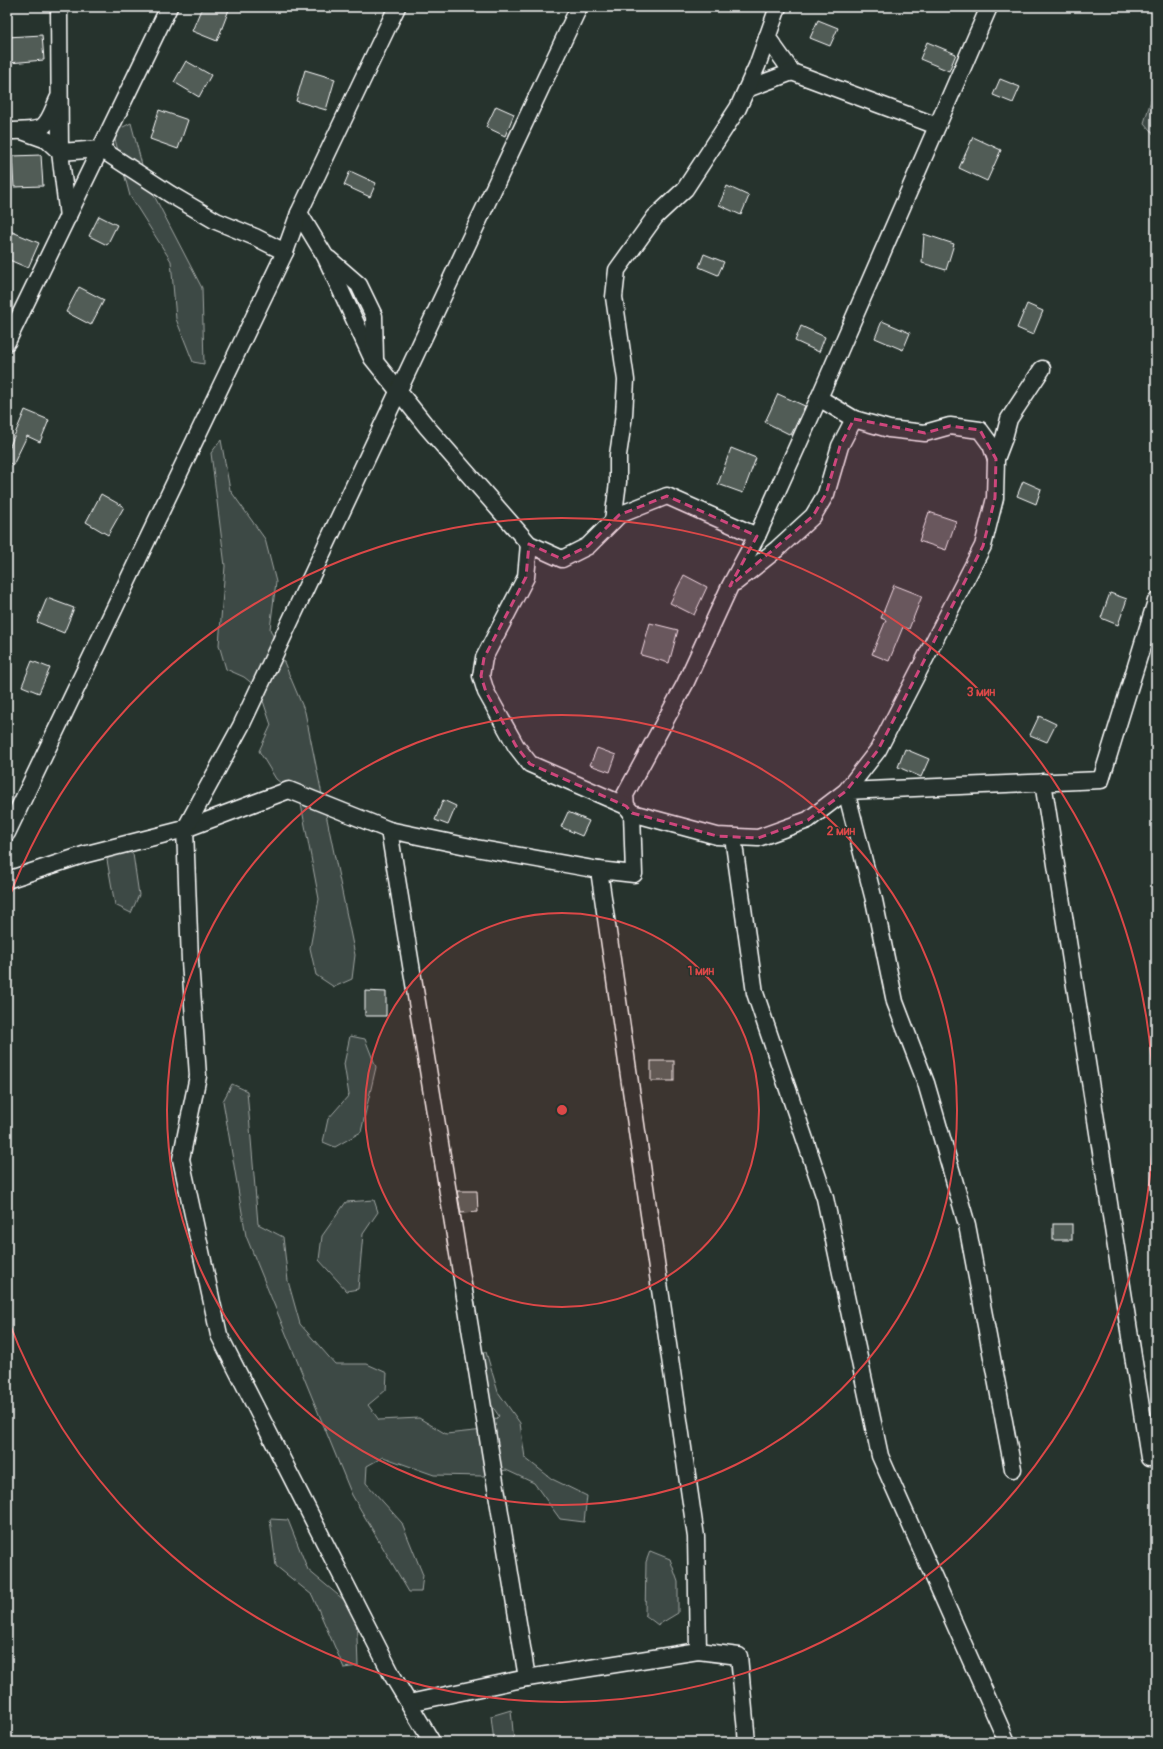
<svg xmlns="http://www.w3.org/2000/svg" width="1163" height="1749" font-family="Pangolin,sans-serif">
<rect width="100%" height="100%" fill="#26332d"/>
<filter id="ink" filterUnits="userSpaceOnUse"><feTurbulence type="fractalNoise" baseFrequency=".025" numOctaves="2"/><feDisplacementMap in="SourceGraphic" scale="8" xChannelSelector="R" yChannelSelector="G"/><feConvolveMatrix kernelMatrix="1 2 1 2 8 2 1 2 1" color-interpolation-filters="sRGB"/></filter>
<g filter="url(#ink)">
<g fill="#3e4944" stroke="#9ea4a2">
<polygon points="1156,84 1156,137 1144,123"/>
<polygon points="131,123 146,180 202,288 204,364 193,362 176,319 171,261 130,196 113,132"/>
<polygon points="221,440 230,490 265,539 276,582 270,629 305,712 355,955 352,979 334,987 316,975 310,948 319,899 300,799 276,779 259,751 271,725 259,689 244,677 226,669 219,645 225,566 211,453"/>
<polygon points="116,847 133,854 139,895 131,913 115,905 107,860"/>
<polygon points="350,1036 365,1039 376,1067 361,1132 335,1147 323,1142 328,1119 349,1095 344,1064"/>
<polygon points="232,1084 247,1091 258,1224 283,1237 288,1281 300,1324 335,1364 367,1364 387,1373 386,1390 368,1405 379,1420 419,1418 446,1434 484,1430 499,1416 467,1370 469,1350 486,1352 498,1392 520,1423 525,1458 552,1479 587,1496 584,1522 560,1519 534,1483 506,1470 483,1476 434,1475 383,1457 367,1466 366,1483 402,1523 423,1575 421,1592 409,1592 352,1495 246,1236 223,1101"/>
<polygon points="374,1200 378,1212 363,1234 358,1289 347,1291 319,1260 322,1236 346,1202"/>
<polygon points="270,1519 288,1520 308,1570 356,1610 358,1666 344,1668 312,1595 276,1566"/>
<polygon points="650,1551 670,1559 678,1582 678,1613 658,1625 645,1615 646,1562"/>
<polygon points="511,1710 514,1742 494,1742 491,1716"/>
</g>
<g fill="#515c57" stroke="#fff">
<polygon points="202,7 230,7 217,41 192,31"/>
<polygon points="818,20 838,28 830,46 810,38"/>
<polygon points="42,35 44,60 9,63 7,37"/>
<polygon points="927,42 956,54 949,71 920,59"/>
<polygon points="186,61 211,75 199,97 174,82"/>
<polygon points="305,70 335,79 326,110 296,101"/>
<polygon points="1000,79 1020,87 1013,103 993,95"/>
<polygon points="496,106 514,114 505,136 486,127"/>
<polygon points="159,110 188,120 178,149 150,139"/>
<polygon points="973,137 1001,150 987,181 959,168"/>
<polygon points="41,155 43,186 14,187 12,156"/>
<polygon points="350,171 376,183 370,197 344,185"/>
<polygon points="727,186 749,196 741,215 719,205"/>
<polygon points="99,216 117,225 107,245 89,236"/>
<polygon points="10,231 39,243 28,268 7,259 7,238"/>
<polygon points="924,234 954,244 946,270 922,263"/>
<polygon points="704,254 724,262 718,275 699,267"/>
<polygon points="79,287 104,300 91,325 66,312"/>
<polygon points="1027,304 1043,311 1033,335 1017,328"/>
<polygon points="882,321 910,333 903,350 875,338"/>
<polygon points="801,326 825,337 819,352 795,341"/>
<polygon points="778,394 805,406 791,435 765,422"/>
<polygon points="25,410 49,420 40,442 27,436 13,465 7,462 7,453"/>
<polygon points="731,448 756,458 743,493 718,484"/>
<polygon points="1023,481 1041,489 1036,504 1017,496"/>
<polygon points="101,494 124,507 108,535 86,522"/>
<polygon points="929,512 956,521 946,550 919,541"/>
<polygon points="684,575 707,587 694,615 670,603"/>
<polygon points="894,585 922,596 909,629 903,627 889,661 872,654 886,620 881,618"/>
<polygon points="1110,593 1127,599 1118,625 1101,618"/>
<polygon points="47,598 74,608 64,633 37,622"/>
<polygon points="650,623 678,630 669,663 641,655"/>
<polygon points="32,661 50,668 39,693 22,686"/>
<polygon points="1039,716 1056,724 1047,742 1030,735"/>
<polygon points="597,748 616,755 610,772 590,765"/>
<polygon points="905,749 929,759 921,777 898,767"/>
<polygon points="443,800 456,806 448,825 435,820"/>
<polygon points="568,812 589,821 582,836 561,827"/>
<polygon points="365,991 386,992 386,1016 365,1016"/>
<rect x="651" y="1061" width="23" height="20"/>
<polygon points="457,1191 477,1191 478,1212 461,1213"/>
<rect x="1053" y="1224" width="19" height="16"/>
</g>
<g fill="none" stroke-linecap="round" stroke-linejoin="round">
<g stroke="#fff" stroke-width="19">
<g id="minor">
<polyline points="59,7 60,152 68,217"/>
<polyline points="989,7 819,398 757,536 730,586 685,684 625,795 626,806 632,813 717,836 758,838 808,820 846,791 878,750 983,546 995,498 996,459 1004,438 1009,419 1042,369"/>
<polyline points="767,37 792,72 937,126"/>
<polyline points="747,89 792,72"/>
<path d="M7 131C16 131 35 131 42 127 50 122 54 107 58 99"/>
<polyline points="22,131 47,140 60,152 101,149 170,194 216,221 255,237 285,252"/>
<polyline points="299,213 325,256 372,358 427,427 529,544 562,559 588,546 619,515 667,496 757,536"/>
<polyline points="329,259 359,285 374,316 375,359"/>
<polyline points="7,342 169,7"/>
<polyline points="819,398 854,419 889,429 925,433 950,426 980,430 991,445 996,459"/>
<polyline points="613,521 618,482 618,455 624,415 626,380 614,297 617,270 655,217 685,189 738,108 757,66 778,7"/>
<polyline points="529,544 526,577 484,658 481,676 486,692 516,746 530,764 626,806"/>
<polyline points="736,582 777,549 813,516 826,494 840,446 854,419"/>
<polyline points="1043,782 1149,1458"/>
<polyline points="389,830 527,1678"/>
<polyline points="7,833 285,252 299,213 397,7"/>
<polyline points="733,837 755,993 825,1198 880,1456 1007,1742"/>
<polyline points="7,880 83,855 185,829 289,790 389,830 476,848 599,870 634,874 632,813"/>
<polyline points="1013,1469 967,1225 926,1083 895,1002 874,900 846,791 1101,780 1156,601"/>
<polyline points="698,1651 739,1656 747,1742"/>
<polyline points="409,1703 527,1678 698,1651 696,1537 599,870"/>
<polyline points="432,1742 392,1675 219,1335 181,1159 198,1076 190,961 185,829 241,726 579,7"/>
</g>
</g>
<use href="#minor" stroke="#26332d" stroke-width="16"/>
</g>
</g>
<path fill="#ce467c" fill-opacity="0.2" stroke="#ce467c" stroke-width="3" stroke-dasharray="8 5" stroke-linejoin="round" d="M854 419 925 433 950 426 980 430 996 459 995 498 983 546 878 750 846 791 808 820 758 838 717 836 632 813 626 806 530 764 516 746 486 692 481 676 484 658 526 577 529 544 562 559 588 546 619 515 667 496 757 536 730 586 813 516 826 494 840 446Z"/>
<circle cx="562" cy="1110" r="197" fill="#dc4848" fill-opacity=".12"/>
<g fill="none" stroke="#dc4848" stroke-width="2">
<circle cx="562" cy="1110" r="197"/>
<circle cx="562" cy="1110" r="395"/>
<path d="M7 903A592 592 0 1 1 7 1317"/>
</g>
<circle cx="562" cy="1110" r="6" fill="#dc4848" stroke="#26332d" stroke-width="2"/>
<g font-size="12" text-anchor="middle" font-weight="bold" fill="#dc4848" stroke="#26332d" stroke-width="3" stroke-linejoin="round" paint-order="stroke">
<text x="981" y="696">3 мин</text>
<text x="841" y="835">2 мин</text>
<text x="701" y="975">1 мин</text>
</g>
<rect width="1163" height="1749" fill="none" stroke="#26332d" stroke-width="24"/>
<rect x="12" y="12" width="1139" height="1725" fill="none" stroke="#fff" stroke-width="1.5" filter="url(#ink)"/>
</svg>
